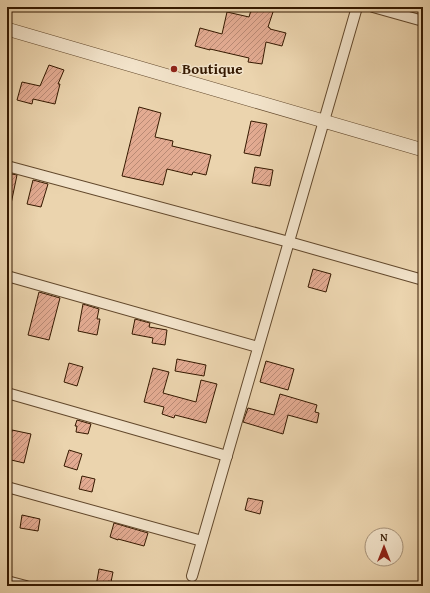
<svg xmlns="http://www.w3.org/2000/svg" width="430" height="593" font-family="'Gentium Book Plus',serif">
<defs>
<pattern id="building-hatch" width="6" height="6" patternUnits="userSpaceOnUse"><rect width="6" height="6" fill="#e3ab92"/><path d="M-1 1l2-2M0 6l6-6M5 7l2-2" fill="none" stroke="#b98a75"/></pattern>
</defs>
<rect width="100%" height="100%" fill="#ebd4ae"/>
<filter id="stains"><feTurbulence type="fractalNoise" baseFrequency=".005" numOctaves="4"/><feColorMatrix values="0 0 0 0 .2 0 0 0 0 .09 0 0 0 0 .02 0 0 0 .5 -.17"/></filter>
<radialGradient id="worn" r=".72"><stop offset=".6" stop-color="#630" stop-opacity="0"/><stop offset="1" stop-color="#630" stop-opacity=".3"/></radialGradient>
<g fill="url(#building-hatch)" stroke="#351900">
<polygon points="252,7 267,7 274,9 268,27 270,28 270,29 286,33 282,46 266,42 262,64 248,62 249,58 210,49 210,50 195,46 200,28 222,34 227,12 249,17"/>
<polygon points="49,65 64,70 58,84 60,84 55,104 33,99 32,104 17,100 22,82 40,86"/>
<polygon points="139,107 161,113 155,137 173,141 172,146 211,155 206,175 193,172 192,175 167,169 163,185 122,176"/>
<polygon points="251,121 267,124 260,156 244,153"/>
<polygon points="255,167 273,170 270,186 252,183"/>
<polygon points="7,173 17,175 11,204 7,203"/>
<polygon points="33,180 48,184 41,207 27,204"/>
<polygon points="313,269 331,274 326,292 308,287"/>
<polygon points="39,292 60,298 49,340 28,335"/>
<polygon points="83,304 99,309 97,319 100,319 97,335 78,331"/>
<polygon points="135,319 150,323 149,327 167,330 165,345 152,343 153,338 132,334"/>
<polygon points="177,359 206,365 204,376 175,371"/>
<polygon points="266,361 294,369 288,390 260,382"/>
<polygon points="69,363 83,367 77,386 64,382"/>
<polygon points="153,368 169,372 163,393 196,402 201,380 217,384 206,423 175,415 174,418 162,414 164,407 144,402"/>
<polygon points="280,394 317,405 315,412 319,413 317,423 288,415 283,434 243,422 248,408 274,415"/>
<polygon points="77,420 91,424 88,434 76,432 77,426 75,426"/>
<polygon points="12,430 31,434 24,463 7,459"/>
<polygon points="69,450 82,454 77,470 64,466"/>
<polygon points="82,476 95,479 92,492 79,489"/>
<polygon points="248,498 263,501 260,514 245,510"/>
<polygon points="22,515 40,519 38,531 20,528"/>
<polygon points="114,523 148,533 144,546 118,539 118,540 110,537"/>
<polygon points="99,569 113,572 111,582 108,581 107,586 96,586"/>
</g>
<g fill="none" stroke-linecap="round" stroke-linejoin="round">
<g stroke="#62482c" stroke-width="12">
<g id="minor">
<polyline points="373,7 423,21"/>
<polyline points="7,166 289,242 423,280"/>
<polyline points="7,276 258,347"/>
<polyline points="7,393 227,456"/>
<polyline points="7,487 202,541"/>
<polyline points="192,576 357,7"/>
<polyline points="7,581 26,586"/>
</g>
</g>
<g stroke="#62482c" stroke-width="14">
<polyline id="tertiary" points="7,29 423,150"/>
</g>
<use href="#minor" stroke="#f2e3ca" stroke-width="10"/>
<use href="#tertiary" stroke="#f2e3ca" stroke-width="13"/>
</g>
<circle fill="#8f2418" stroke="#f2e3ca" stroke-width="1.5" cx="174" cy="69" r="4"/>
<g text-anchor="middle" stroke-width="3" stroke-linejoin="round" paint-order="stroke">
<g font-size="15" font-weight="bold" fill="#351900" stroke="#f2e3ca" text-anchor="start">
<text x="182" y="74">Boutique</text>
</g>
</g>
<rect width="430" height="593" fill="none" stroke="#ebd4ae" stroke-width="24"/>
<rect x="8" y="8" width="414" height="577" fill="none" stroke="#351900" stroke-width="2"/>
<rect x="12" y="12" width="406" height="569" fill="none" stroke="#351900"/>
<g transform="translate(384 547)"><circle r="19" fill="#f2e3ca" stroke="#a69279"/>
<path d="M0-3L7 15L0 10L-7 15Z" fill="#8f2418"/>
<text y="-6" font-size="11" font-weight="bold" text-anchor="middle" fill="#351900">N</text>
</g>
<rect width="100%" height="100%" filter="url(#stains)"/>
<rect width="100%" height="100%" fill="url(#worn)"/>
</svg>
